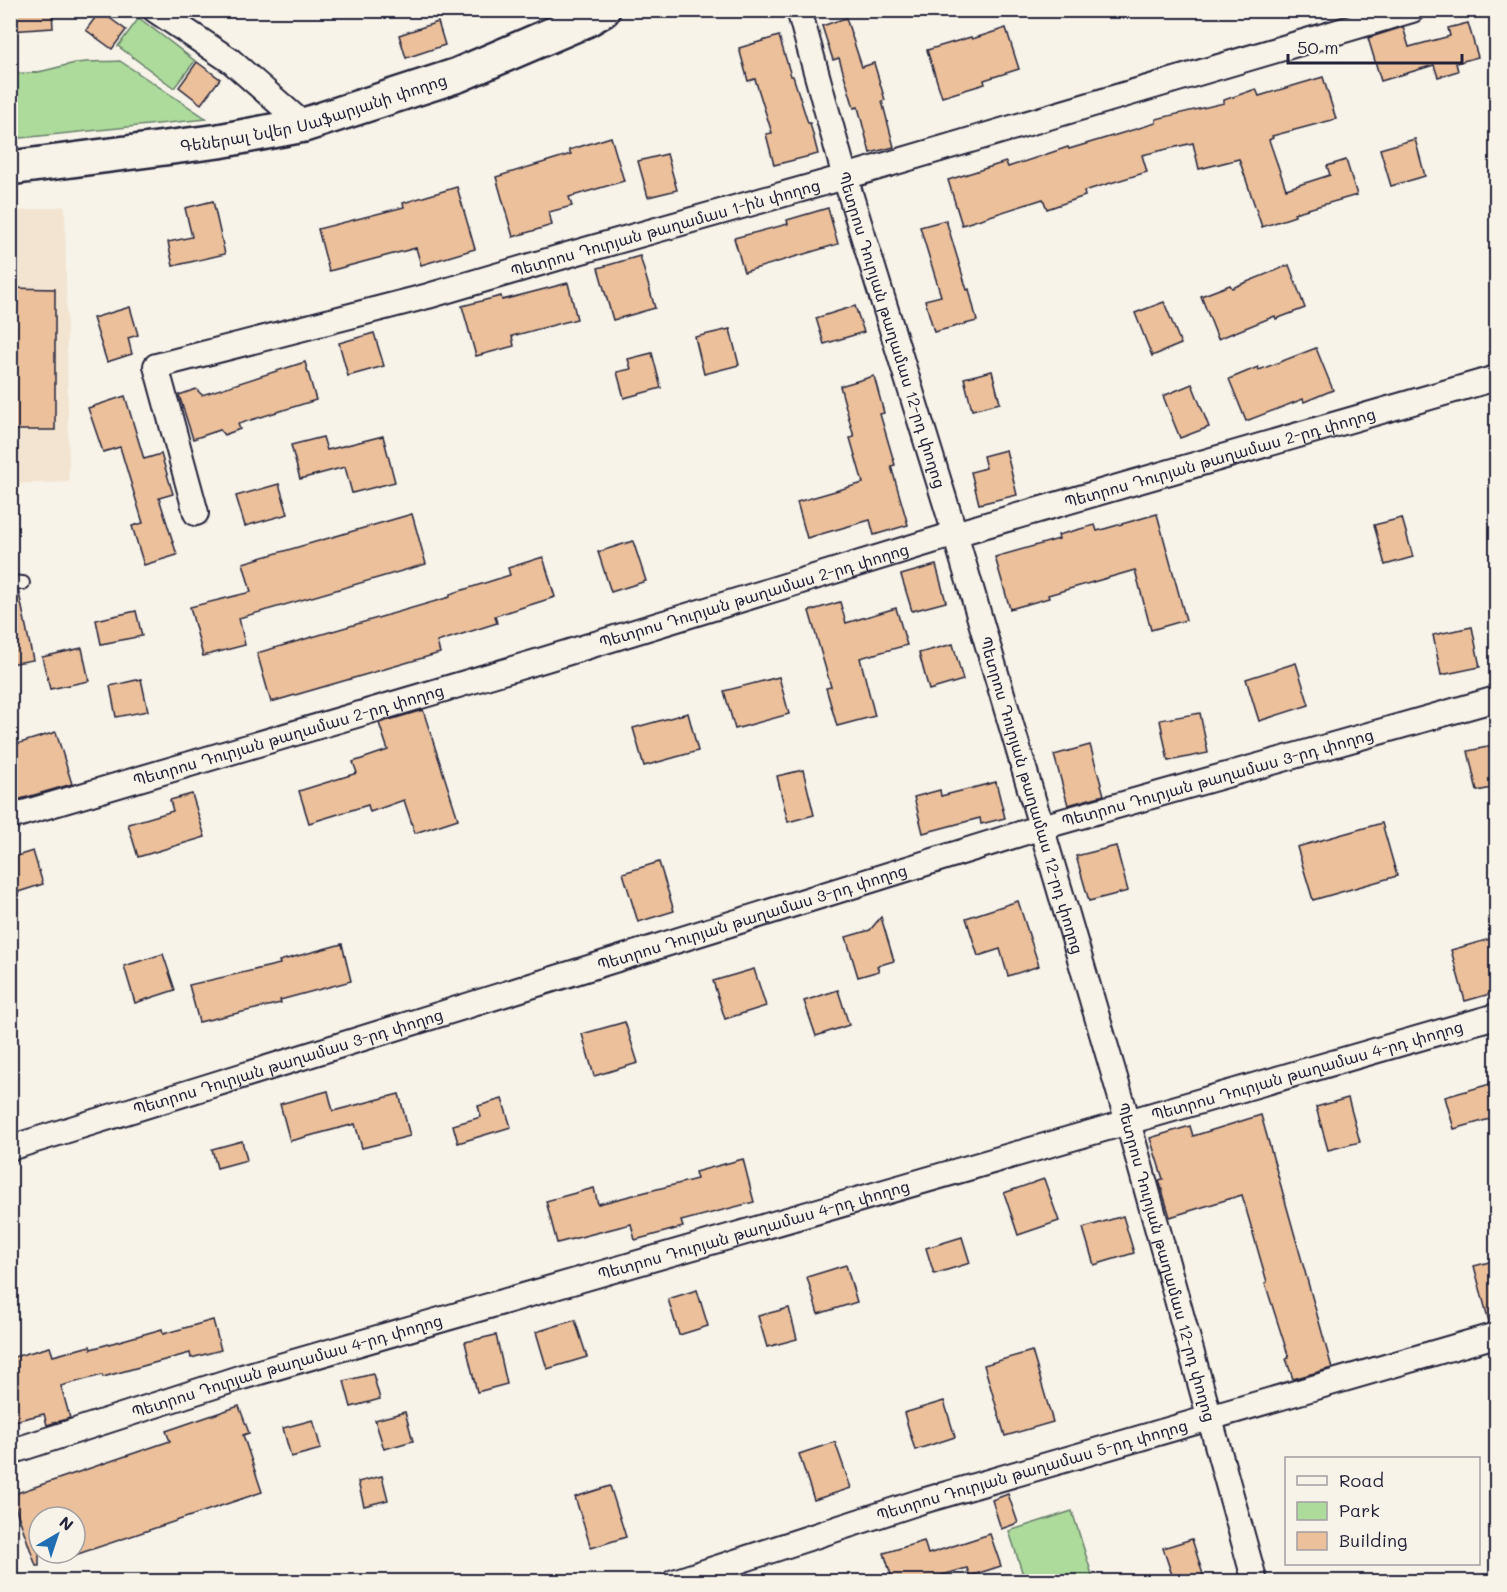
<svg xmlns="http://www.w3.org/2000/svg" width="1507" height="1592" font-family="Mali,'Noto Sans Armenian',sans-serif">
<rect width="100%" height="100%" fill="#f7f3e8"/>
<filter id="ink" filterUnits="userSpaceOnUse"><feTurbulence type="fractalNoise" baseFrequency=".0167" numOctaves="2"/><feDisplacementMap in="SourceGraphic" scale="12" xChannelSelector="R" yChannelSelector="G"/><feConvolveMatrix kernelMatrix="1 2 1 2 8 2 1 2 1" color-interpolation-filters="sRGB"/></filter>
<g filter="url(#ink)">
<polygon fill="#f3e4d1" points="65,206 69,482 11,484 10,212"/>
<g fill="#acdb9b" stroke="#677e6b" stroke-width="1.5">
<polygon points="139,18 195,61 174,88 118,46"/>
<path d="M120 61 207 119 11 139V72C34 77 54 67 76 63 90 61 106 62 120 61Z"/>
<polygon points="1072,1511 1094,1581 1025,1581 1009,1531"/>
</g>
<g fill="#ebc09b" stroke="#22223b" stroke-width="1.5">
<polygon points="10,10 52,10 53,28 10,31"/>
<polygon points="100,11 126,30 112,49 86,30"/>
<polygon points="846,18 862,67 874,63 885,100 882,101 894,147 870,153 858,107 854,108 839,58 833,60 822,26"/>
<polygon points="438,22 445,45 406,58 399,35"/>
<polygon points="1468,23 1478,57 1456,63 1458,71 1438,77 1434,65 1381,81 1368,38 1403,27 1409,47 1450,36 1448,28"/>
<polygon points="1006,28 1019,69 984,80 985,84 942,97 927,50 971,37 972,39"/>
<polygon points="779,36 791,76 793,76 808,123 810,123 818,154 774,165 766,134 772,133 755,79 748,81 739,48"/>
<polygon points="197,62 220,79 201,104 179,87"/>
<polygon points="1323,77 1336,119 1272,136 1273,138 1269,140 1286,189 1330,175 1327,166 1346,160 1357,195 1294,213 1295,216 1262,227 1239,159 1199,169 1193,143 1142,155 1147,172 1084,191 1085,196 1047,209 1043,199 962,225 948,180 1006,162 1008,167 1068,147 1069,149 1156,123 1156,119 1224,103 1224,100 1256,89 1259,96"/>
<polygon points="611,137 624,181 569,197 572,206 549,212 552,225 513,237 496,177 571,154 569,150"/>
<polygon points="1415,139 1425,176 1391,186 1380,149"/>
<polygon points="667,154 677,190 648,197 638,161"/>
<polygon points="457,187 475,249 421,265 416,248 329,271 318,229 404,207 403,203"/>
<polygon points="213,201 225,254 173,266 168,242 192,237 185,208"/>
<polygon points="828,208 838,244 744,272 734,238 788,224 787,220"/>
<polygon points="946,220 967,290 969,289 977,321 934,332 925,300 941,296 920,227"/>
<polygon points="640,256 655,308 613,320 598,268"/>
<polygon points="1289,265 1305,308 1276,319 1275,316 1218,339 1201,296 1230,285 1232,288"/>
<polygon points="568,283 577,319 512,336 514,346 476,356 462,306 501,296 502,300"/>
<polygon points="10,288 55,289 55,430 10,430"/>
<polygon points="1164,302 1181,344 1152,356 1135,313"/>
<polygon points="855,306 864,332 824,344 816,318"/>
<polygon points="130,307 138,335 128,338 132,354 107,362 93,318"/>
<polygon points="730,329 739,365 704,374 695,337"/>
<polygon points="374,333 384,366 348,376 339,343"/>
<polygon points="1316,348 1333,390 1304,402 1303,399 1246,421 1229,379 1258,367 1259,370"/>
<polygon points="652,353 661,388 624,398 617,372 631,369 628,359"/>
<polygon points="305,362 316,400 238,424 240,429 224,435 220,430 193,439 179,395 196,389 202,395"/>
<polygon points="992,371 1000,403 972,410 964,378"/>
<polygon points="874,376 884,413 880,414 895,465 891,466 908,525 874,535 870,520 807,538 797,502 863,483 850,438 854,437 840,386"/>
<polygon points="1192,384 1209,427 1180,438 1163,396"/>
<polygon points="125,396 144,459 161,454 173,494 159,498 177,555 144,565 132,526 143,523 120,447 103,452 88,408"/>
<polygon points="383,436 395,482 352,493 345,467 300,479 291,445 323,437 327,450"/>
<polygon points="1006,450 1017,495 979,504 971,472 986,468 983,456"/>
<polygon points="279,484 288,514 245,526 236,496"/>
<polygon points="412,514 426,564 239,618 245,645 203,656 190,607 251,592 243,563"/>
<polygon points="1157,514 1186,620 1151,630 1135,570 1048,595 1049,598 1010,609 995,557 1059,539 1058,535 1095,525 1097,531"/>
<polygon points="1402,518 1413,557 1385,565 1374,525"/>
<polygon points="633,541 646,581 611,592 598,552"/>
<polygon points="543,557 555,597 495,616 497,623 437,642 440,653 271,702 257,653 450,597 450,594 510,575 508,568"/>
<polygon points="936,565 946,602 912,611 901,575"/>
<polygon points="19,593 33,660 10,664 10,594"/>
<polygon points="840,602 846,623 896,608 907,645 860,658 875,716 837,726 826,688 831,687 809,611"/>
<polygon points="136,611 142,636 101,644 96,620"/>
<polygon points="1472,627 1480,667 1441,675 1433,635"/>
<polygon points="953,644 963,680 929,690 919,653"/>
<polygon points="82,648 89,681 50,689 42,657"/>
<polygon points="1296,663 1309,705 1259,721 1246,679"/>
<polygon points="779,677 789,714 735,729 724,691"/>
<polygon points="141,679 148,711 116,717 110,686"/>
<polygon points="423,710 458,819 415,833 404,800 370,812 368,805 309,823 299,791 357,773 353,762 388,750 379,723"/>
<polygon points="688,713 698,751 644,766 633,728"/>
<polygon points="1200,713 1208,753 1168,761 1160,720"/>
<polygon points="56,732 72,784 10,802 10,746"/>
<polygon points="1090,745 1104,795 1068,805 1054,755"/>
<polygon points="1497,745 1497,787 1477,791 1468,751"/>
<polygon points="803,770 814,815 788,822 777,776"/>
<polygon points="996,782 1005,818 981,824 980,818 923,833 914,797 940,790 941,796"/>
<polygon points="192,794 205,837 138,857 128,824 173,811 170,800"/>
<polygon points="1382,823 1397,876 1313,900 1297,847"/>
<polygon points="1116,846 1128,891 1089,901 1076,856"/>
<polygon points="33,851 43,884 15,893 10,881 10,858"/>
<polygon points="659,862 674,911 638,922 623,873"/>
<polygon points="1018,901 1039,966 1008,976 1000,949 978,956 966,918"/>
<polygon points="881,917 894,961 877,966 879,971 858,977 846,937 870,930"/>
<polygon points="1497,937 1497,992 1465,1001 1451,950"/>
<polygon points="342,944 351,981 280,1000 281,1003 199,1022 189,985 280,964 279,961"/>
<polygon points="163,954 175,990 135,1003 124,966"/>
<polygon points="754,969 766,1006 725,1019 713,981"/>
<polygon points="838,990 849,1025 816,1036 804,1001"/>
<polygon points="625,1022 638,1063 594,1076 582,1034"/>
<polygon points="1497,1082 1497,1117 1454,1129 1445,1097"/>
<polygon points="328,1091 333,1111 399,1094 410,1136 362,1148 355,1124 290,1141 280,1104"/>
<polygon points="1348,1098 1360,1142 1328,1150 1316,1107"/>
<polygon points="502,1099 511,1127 458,1143 453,1125 481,1117 478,1106"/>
<polygon points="1261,1115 1332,1368 1293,1379 1286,1359 1289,1358 1265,1283 1267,1282 1242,1195 1170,1217 1159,1180 1163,1179 1150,1138 1190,1126 1193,1136"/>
<polygon points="242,1141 247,1160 217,1168 212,1149"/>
<polygon points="743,1159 754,1202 681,1221 683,1227 635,1240 631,1224 557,1243 546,1201 594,1188 598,1204 697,1179 695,1172"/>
<polygon points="1044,1179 1059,1221 1018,1235 1004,1193"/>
<polygon points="1123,1216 1134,1253 1094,1265 1083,1228"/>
<polygon points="962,1237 970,1263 934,1274 926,1248"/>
<polygon points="1497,1260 1497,1321 1489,1322 1474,1266"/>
<polygon points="846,1265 857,1302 818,1314 807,1277"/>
<polygon points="697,1290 708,1326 679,1335 668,1299"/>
<polygon points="789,1308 797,1339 767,1347 758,1316"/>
<polygon points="213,1320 221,1350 191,1358 190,1353 103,1377 102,1375 61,1386 70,1418 47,1425 44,1414 10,1422 10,1358 50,1347 53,1356 90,1346 91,1349 162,1329 163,1334"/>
<polygon points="575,1320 587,1357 547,1369 536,1332"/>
<polygon points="496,1335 507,1384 477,1392 465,1342"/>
<polygon points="1032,1351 1053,1422 1005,1436 984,1365"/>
<polygon points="373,1374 380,1399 351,1407 344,1381"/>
<polygon points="944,1401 955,1437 915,1450 904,1413"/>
<polygon points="239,1406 249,1433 243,1435 262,1492 75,1555 75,1517 39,1517 39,1566 36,1566 11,1495 170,1441 166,1431"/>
<polygon points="405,1412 413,1441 384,1449 375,1420"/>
<polygon points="313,1420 321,1449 291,1457 283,1428"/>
<polygon points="835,1442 851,1488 814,1500 799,1454"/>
<polygon points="382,1476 388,1500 364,1506 358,1482"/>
<polygon points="610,1486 626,1537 591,1548 575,1497"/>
<polygon points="1008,1494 1018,1523 1001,1529 992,1500"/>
<polygon points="990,1534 1001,1566 970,1576 967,1568 922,1581 893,1581 884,1553 924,1541 928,1554"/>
<polygon points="1192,1539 1205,1581 1174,1581 1163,1548"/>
</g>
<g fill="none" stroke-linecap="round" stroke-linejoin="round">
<g stroke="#22223b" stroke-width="16">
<polyline id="service" points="10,582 23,583"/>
</g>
<g stroke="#22223b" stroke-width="28">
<g id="minor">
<polyline points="155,10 231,61 304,125"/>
<path id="s1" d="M799 10 845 177 955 534 1128 1122 1255 1582"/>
<path id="s2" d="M196 513 156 366 428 296 571 254 845 177 1412 10"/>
<path id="s3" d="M10 817 543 660 955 534 1496 378"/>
<path id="s4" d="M10 1148 1042 827 1496 699"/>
<path id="s5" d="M10 1452 242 1377 1496 1016"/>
<path id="s6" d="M674 1582 919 1502 1496 1335"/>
</g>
</g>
<g stroke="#22223b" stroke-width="38">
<g id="secondary">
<path id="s7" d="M10 168 219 141 304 125 458 75 586 20 603 10"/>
</g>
</g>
<use href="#service" stroke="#f7f3e8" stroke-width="12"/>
<use href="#minor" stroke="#f7f3e8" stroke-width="24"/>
<use href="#secondary" stroke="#f7f3e8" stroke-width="33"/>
</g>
</g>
<g text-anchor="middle" stroke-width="4.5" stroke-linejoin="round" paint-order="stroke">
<g font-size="16" fill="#22223b" stroke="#f7f3e8">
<text dy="6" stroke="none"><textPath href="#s7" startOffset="309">Գեներալ Նվեր Սաֆարյանի փողոց</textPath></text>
<text dy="6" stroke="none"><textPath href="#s2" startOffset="680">Պետրոս Դուրյան թաղամաս 1-ին փողոց</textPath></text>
<text dy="6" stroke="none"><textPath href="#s1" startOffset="333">Պետրոս Դուրյան թաղամաս 12-րդ փողոց</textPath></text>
<text dy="6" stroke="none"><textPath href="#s3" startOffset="1262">Պետրոս Դուրյան թաղամաս 2-րդ փողոց</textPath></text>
<text dy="6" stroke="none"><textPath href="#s3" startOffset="776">Պետրոս Դուրյան թաղամաս 2-րդ փողոց</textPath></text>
<text dy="6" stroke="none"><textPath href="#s3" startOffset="290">Պետրոս Դուրյան թաղամաս 2-րդ փողոց</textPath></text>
<text dy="6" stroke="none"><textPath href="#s4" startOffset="1263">Պետրոս Դուրյան թաղամաս 3-րդ փողոց</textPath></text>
<text dy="6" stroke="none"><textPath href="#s1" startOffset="819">Պետրոս Դուրյան թաղամաս 12-րդ փողոց</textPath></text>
<text dy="6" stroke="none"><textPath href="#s4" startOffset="777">Պետրոս Դուրյան թաղամաս 3-րդ փողոց</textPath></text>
<text dy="6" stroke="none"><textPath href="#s4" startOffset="291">Պետրոս Դուրյան թաղամաս 3-րդ փողոց</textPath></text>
<text dy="6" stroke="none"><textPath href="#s5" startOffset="1352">Պետրոս Դուրյան թաղամաս 4-րդ փողոց</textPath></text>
<text dy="6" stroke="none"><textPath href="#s5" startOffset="776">Պետրոս Դուրյան թաղամաս 4-րդ փողոց</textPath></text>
<text dy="6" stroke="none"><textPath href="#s1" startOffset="1305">Պետրոս Դուրյան թաղամաս 12-րդ փողոց</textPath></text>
<text dy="6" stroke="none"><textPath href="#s5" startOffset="290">Պետրոս Դուրյան թաղամաս 4-րդ փողոց</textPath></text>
<text dy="6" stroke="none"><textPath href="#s6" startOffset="375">Պետրոս Դուրյան թաղամաս 5-րդ փողոց</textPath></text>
</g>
</g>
<rect width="1507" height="1592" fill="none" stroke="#f7f3e8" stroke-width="36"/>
<rect x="18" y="18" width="1471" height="1556" fill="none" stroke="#22223b" stroke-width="2" filter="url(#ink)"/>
<rect x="1285" y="1457" width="195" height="108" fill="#f7f3e8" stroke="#a29fa3" stroke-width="1.5"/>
<rect x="1297" y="1476" width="30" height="9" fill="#f7f3e8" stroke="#a29fa3" stroke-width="1.5"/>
<text x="1339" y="1487" font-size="18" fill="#22223b">Road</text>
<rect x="1297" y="1502" width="30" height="18" fill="#acdb9b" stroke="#a29fa3" stroke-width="1.5"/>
<text x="1339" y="1517" font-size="18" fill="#22223b">Park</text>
<rect x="1297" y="1532" width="30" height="18" fill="#ebc09b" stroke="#a29fa3" stroke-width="1.5"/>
<text x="1339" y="1547" font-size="18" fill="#22223b">Building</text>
<g transform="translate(57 1535) rotate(39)"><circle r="28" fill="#f7f3e8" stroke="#a29fa3" stroke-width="1.5"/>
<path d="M0-4.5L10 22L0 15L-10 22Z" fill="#1f6fb2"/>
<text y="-9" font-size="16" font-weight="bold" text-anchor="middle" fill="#22223b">N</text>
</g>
<path d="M1288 54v9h174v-9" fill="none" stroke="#22223b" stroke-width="3"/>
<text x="1297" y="54" font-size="18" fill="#22223b" stroke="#f7f3e8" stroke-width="4.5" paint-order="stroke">50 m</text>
</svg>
